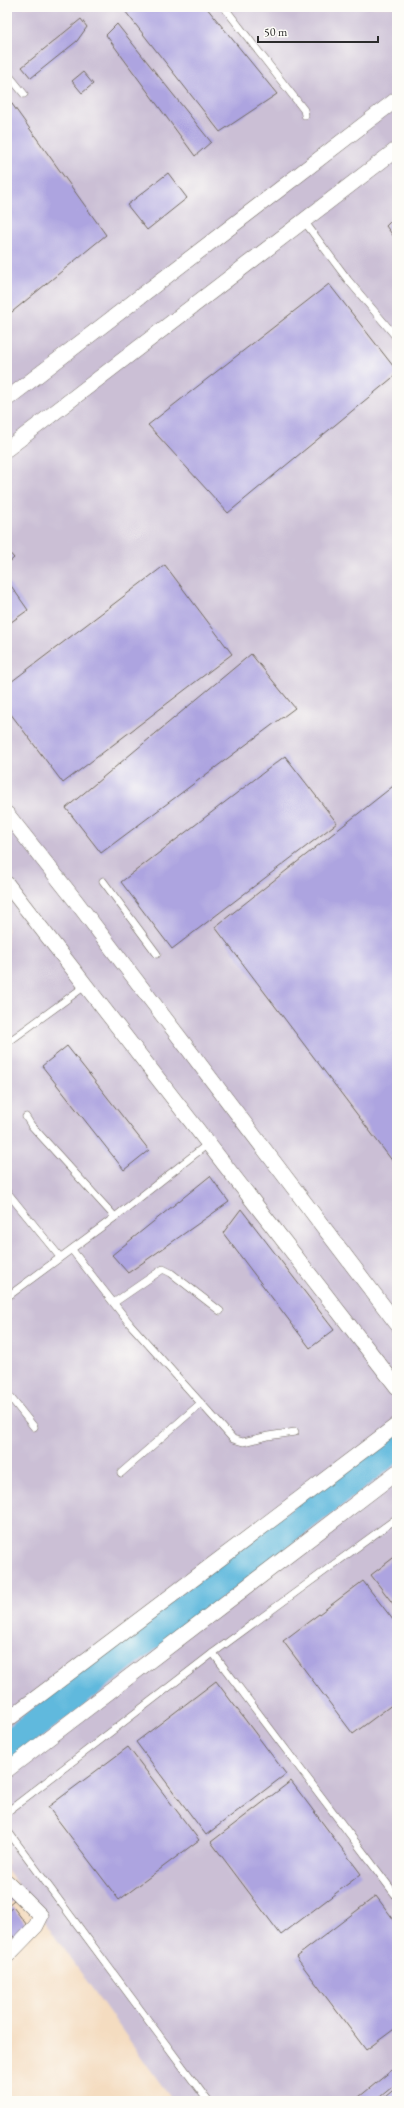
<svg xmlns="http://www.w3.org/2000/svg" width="404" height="2108" font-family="'EB Garamond',serif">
<rect width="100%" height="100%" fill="#fdfcf7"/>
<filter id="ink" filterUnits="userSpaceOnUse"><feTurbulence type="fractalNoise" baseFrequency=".025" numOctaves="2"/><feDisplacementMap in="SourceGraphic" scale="8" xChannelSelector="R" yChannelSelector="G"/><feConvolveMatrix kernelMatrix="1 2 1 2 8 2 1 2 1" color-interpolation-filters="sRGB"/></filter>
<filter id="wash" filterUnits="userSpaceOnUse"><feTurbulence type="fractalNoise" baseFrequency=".012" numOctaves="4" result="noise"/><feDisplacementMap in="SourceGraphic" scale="16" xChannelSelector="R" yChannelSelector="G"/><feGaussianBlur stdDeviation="0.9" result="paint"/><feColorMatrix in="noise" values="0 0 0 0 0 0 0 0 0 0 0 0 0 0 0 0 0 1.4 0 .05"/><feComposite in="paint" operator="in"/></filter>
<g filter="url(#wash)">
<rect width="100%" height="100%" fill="#f4dcc0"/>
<polygon fill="#cbbfd5" points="7,7 397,7 397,2101 173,2101 7,1870"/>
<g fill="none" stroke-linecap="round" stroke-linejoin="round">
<polyline stroke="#60b9dd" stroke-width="29" points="7,1746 397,1445"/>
</g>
<g id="blocks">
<g fill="#ada4e0">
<polygon points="131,7 206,7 277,94 220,132 125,11"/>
<polygon points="81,19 87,27 77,41 31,78 22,67"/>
<polygon points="117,24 211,142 195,156 106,35"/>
<polygon points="83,72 93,84 82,93 72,81"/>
<polygon points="7,97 106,235 7,316"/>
<polygon points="168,173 187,198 147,230 127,205"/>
<polygon points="397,215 397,241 386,226"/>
<polygon points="329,284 397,371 397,374 228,513 148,425"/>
<polygon points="7,550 14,558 7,564"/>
<polygon points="165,565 232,654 63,783 7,709 7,685"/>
<polygon points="7,580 28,610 7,625"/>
<polygon points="251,654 295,708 101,853 66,808"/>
<polygon points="285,756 337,823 172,949 121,882"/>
<polygon points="397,783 397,1167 215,927"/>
<polygon points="67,1046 149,1150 124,1170 42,1066"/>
<polygon points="210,1176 229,1202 128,1273 112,1255"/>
<polygon points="241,1209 334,1330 310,1348 223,1233"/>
<polygon points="397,1555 397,1609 371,1575"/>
<polygon points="363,1581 397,1625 397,1701 353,1734 283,1641"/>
<polygon points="216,1681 286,1774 206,1835 136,1742"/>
<polygon points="128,1747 199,1840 119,1900 48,1807"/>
<polygon points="291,1781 361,1874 281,1935 211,1842"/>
<polygon points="7,1892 14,1900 7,1906"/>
<polygon points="376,1896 397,1924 397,2027 366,2050 296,1957"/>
<polygon points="13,1907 30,1929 16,1940 7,1928 7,1912"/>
<polygon points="397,2066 397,2083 375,2101 354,2101"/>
<polygon points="397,2087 397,2101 380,2101"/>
</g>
</g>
</g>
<g filter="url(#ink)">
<use href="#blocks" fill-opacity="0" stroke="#71695f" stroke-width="1"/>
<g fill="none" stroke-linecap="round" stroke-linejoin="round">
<g stroke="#71695f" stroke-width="8">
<g id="service">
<polyline points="224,7 304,110 305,115"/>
<polyline points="7,73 24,94"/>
<polyline points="304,221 348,280 397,338"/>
<polyline points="103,881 157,954"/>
<polyline points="7,1043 85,986"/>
<polyline points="26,1117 31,1125 115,1217"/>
<polyline points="7,1192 60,1257"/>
<polyline points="72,1250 130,1324 233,1439 243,1442 268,1436 295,1432"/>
<polyline points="7,1297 115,1217 209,1143"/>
<polyline points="115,1302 163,1269 171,1273 220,1311"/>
<polyline points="7,1393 34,1427"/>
<polyline points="121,1473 201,1403"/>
<polyline points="213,1653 397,1897"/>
<polyline points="7,1812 213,1653 397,1518"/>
<polyline points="7,1830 208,2101"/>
</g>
</g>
<g stroke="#71695f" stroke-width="16">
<g id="minor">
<polyline points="7,399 397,99"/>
<polyline points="7,449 397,149"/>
<polyline points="7,814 75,900 397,1324"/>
<polyline points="7,884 397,1387"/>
<polyline points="7,1720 397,1425"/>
<polyline points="7,1770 397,1472"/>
<polyline points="7,1882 41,1916 36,1926 7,1956"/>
</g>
</g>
<use href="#service" stroke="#fff" stroke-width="7"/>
<use href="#minor" stroke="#fff" stroke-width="15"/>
</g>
</g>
<rect width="404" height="2108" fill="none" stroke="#fdfcf7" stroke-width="24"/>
<path d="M258 36v6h120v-6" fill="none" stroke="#2b2b2b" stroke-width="2"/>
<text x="264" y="36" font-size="12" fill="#2b2b2b" stroke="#fdfcf7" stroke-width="3" paint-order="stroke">50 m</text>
</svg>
